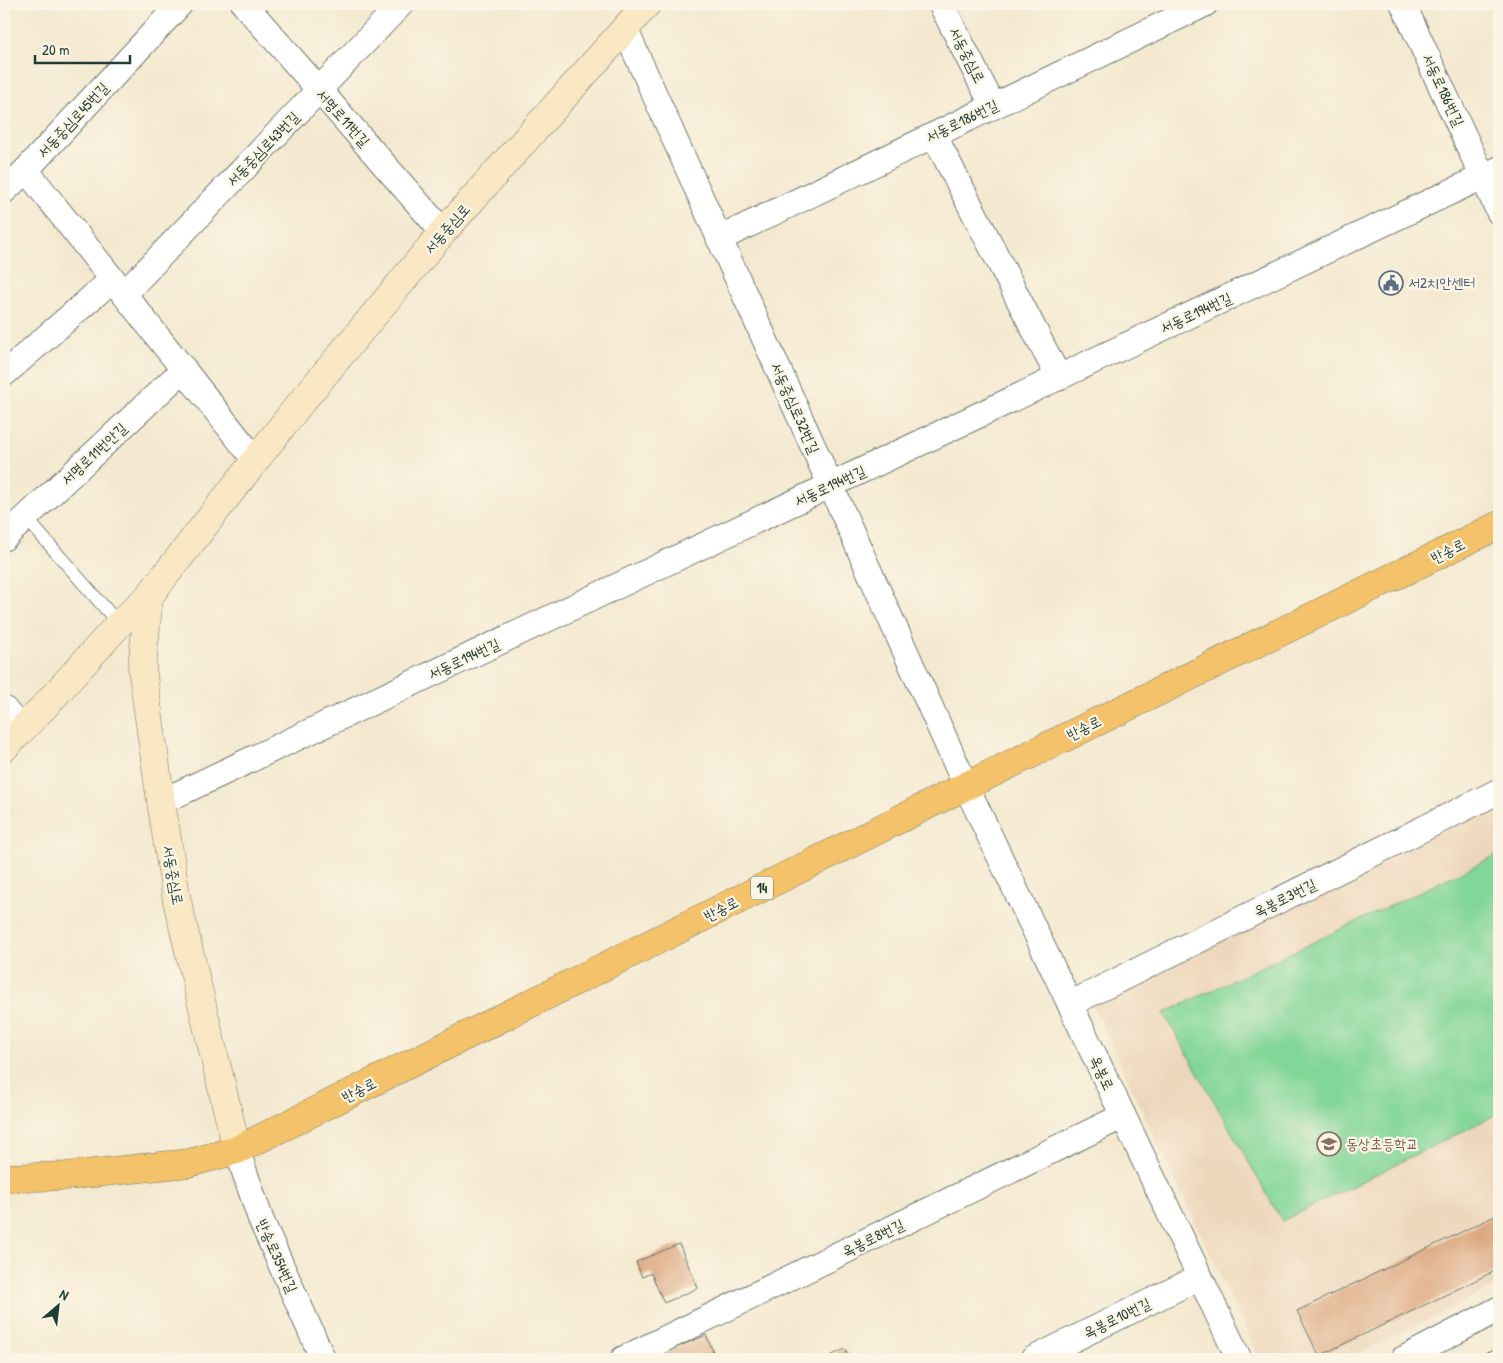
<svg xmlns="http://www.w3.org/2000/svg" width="1503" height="1363" font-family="'Patrick Hand','Poor Story',sans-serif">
<rect width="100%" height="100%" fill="#fcf5e5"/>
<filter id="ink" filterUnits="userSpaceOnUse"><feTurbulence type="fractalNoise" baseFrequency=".02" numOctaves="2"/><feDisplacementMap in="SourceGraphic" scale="10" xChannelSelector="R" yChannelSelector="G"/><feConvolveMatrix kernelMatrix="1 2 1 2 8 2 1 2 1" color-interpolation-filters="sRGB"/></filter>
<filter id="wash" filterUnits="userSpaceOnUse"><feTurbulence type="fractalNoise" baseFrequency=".0096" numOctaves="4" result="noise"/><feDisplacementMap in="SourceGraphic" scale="20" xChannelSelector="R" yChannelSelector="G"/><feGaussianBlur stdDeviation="1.12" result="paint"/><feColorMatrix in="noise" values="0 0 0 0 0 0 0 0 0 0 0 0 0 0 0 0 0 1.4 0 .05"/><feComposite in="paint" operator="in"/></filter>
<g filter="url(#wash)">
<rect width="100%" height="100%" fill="#f4e9d0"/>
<polygon fill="#edd7bb" points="1499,803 1499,1285 1347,1359 1260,1359 1091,1002"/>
<polygon fill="#82d698" stroke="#508a66" points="1499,854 1499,1113 1282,1221 1164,1013"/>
<g id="blocks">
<g fill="#dda982">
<polygon points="1499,1214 1499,1269 1319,1356 1297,1311"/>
<polygon points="679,1244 698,1288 664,1303 651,1273 642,1277 636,1262"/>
<polygon points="706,1335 716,1359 650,1359"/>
<polygon points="845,1349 850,1359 824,1359"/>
</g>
</g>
</g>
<g filter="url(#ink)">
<use href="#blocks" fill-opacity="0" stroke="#6a796b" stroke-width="1"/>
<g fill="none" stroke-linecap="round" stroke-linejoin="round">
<g stroke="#6a796b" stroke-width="14">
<g id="lane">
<polyline points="26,518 119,624"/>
<polyline points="1489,1359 1499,1355"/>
</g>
</g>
<g stroke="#6a796b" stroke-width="27">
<g id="street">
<polyline points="244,4 443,232"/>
<polyline points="941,4 993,106"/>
<polyline points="1403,4 1499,212"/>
<polyline points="625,29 966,786 1239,1359"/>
<polyline points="934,135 1059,378"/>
<polyline points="26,170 255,460"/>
<polyline points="4,191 26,170 180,4"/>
<polyline points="719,239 1205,4"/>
<polyline points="125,293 401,4"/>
<polyline points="4,374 113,279"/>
<polyline points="4,538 184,369"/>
<polyline points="4,709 22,730"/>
<polyline points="161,802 1499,169"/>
<polyline points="1070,1004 1499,791"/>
<polyline points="237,1150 261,1220 323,1359"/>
<polyline points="623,1359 1123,1116"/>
<polyline points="1033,1359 1200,1277"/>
<polyline points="1403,1359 1499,1309"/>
</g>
</g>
<g stroke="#6a796b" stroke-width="29">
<g id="secondary">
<polyline points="149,596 142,668 161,802 177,901 237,1150"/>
<polyline points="4,748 43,708 119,624 149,596 298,406 443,232 647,4"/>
</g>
</g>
<g stroke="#6a796b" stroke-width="29">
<polyline id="primary" points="4,1178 66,1176 189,1163 237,1150 966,786 1499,525"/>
</g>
<use href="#lane" stroke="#fff" stroke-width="12"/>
<use href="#street" stroke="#fff" stroke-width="25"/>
<use href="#secondary" stroke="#fae7c3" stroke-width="28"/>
<use href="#primary" stroke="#f3c26a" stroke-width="28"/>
</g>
</g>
<defs>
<g id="civic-ring" transform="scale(1.25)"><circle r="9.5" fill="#fcf5e5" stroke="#5c6f8a" stroke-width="1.5"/><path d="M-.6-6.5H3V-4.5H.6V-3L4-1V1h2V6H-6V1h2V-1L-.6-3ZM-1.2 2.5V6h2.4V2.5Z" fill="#5c6f8a"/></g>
<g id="school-ring" transform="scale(1.25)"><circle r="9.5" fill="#fcf5e5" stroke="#8d6e63" stroke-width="1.5"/><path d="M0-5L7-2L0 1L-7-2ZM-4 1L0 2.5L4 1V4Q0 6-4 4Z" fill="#8d6e63"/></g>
</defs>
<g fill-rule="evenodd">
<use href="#civic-ring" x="1391" y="283"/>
<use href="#school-ring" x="1329" y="1144"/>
</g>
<g text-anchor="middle" stroke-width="4.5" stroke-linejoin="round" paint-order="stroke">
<rect fill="#fcf5e5" stroke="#617469" stroke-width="1" x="751" y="876.5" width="22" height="23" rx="4"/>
<g font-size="14" font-weight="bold" fill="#1f3d34">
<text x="762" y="893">14</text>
</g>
<g font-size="15" fill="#1f3d34" stroke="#fcf5e5">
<text transform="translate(967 55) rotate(63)" y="5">서동중심로</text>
<text transform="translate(1443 90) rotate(65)" y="5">서동로186번길</text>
<text transform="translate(343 118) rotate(48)" y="5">서명로11번길</text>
<text transform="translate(73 120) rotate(-47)" y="5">서동중심로45번길</text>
<text transform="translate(962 121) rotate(-26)" y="5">서동로186번길</text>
<text transform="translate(263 149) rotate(-46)" y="5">서동중심로43번길</text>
<text transform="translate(447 229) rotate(-49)" y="5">서동중심로</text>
<text transform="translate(1196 313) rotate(-25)" y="5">서동로194번길</text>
<text transform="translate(795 408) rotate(66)" y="5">서동중심로32번길</text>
<text transform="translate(94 454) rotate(-43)" y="5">서명로11번안길</text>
<text transform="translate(830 486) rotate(-25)" y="5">서동로194번길</text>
<text transform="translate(1448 551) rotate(-26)" y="5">반송로</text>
<text transform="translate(464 659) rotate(-25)" y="5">서동로194번길</text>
<text transform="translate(1084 728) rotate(-26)" y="5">반송로</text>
<text transform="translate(173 875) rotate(80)" y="5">서동중심로</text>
<text transform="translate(1285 898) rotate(-26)" y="5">옥봉로3번길</text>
<text transform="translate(721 909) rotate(-27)" y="5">반송로</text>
<text transform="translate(1102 1073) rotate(65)" y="5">옥봉로</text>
<text transform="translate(359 1090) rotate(-27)" y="5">반송로</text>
<text transform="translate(873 1238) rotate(-26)" y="5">옥봉로8번길</text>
<text transform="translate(277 1256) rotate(66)" y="5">반송로354번길</text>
<text transform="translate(1117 1318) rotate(-26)" y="5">옥봉로10번길</text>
</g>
<g font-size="15" fill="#4e5e75" stroke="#fcf5e5" text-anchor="start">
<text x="1408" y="288">서2치안센터</text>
</g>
<g font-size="15" fill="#785e54" stroke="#fcf5e5" text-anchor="start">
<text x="1346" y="1149">동상초등학교</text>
</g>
</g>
<rect width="1503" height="1363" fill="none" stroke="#fcf5e5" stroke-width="20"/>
<g transform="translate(58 1306) rotate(28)" stroke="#fcf5e5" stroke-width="4" paint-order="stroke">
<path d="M0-4L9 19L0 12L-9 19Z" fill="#1f3d34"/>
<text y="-8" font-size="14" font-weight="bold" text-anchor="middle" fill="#1f3d34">N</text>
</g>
<path d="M35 55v8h95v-8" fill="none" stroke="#1f3d34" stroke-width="2.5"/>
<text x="42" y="55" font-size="15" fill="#1f3d34" stroke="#fcf5e5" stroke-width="4" paint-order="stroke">20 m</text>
</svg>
